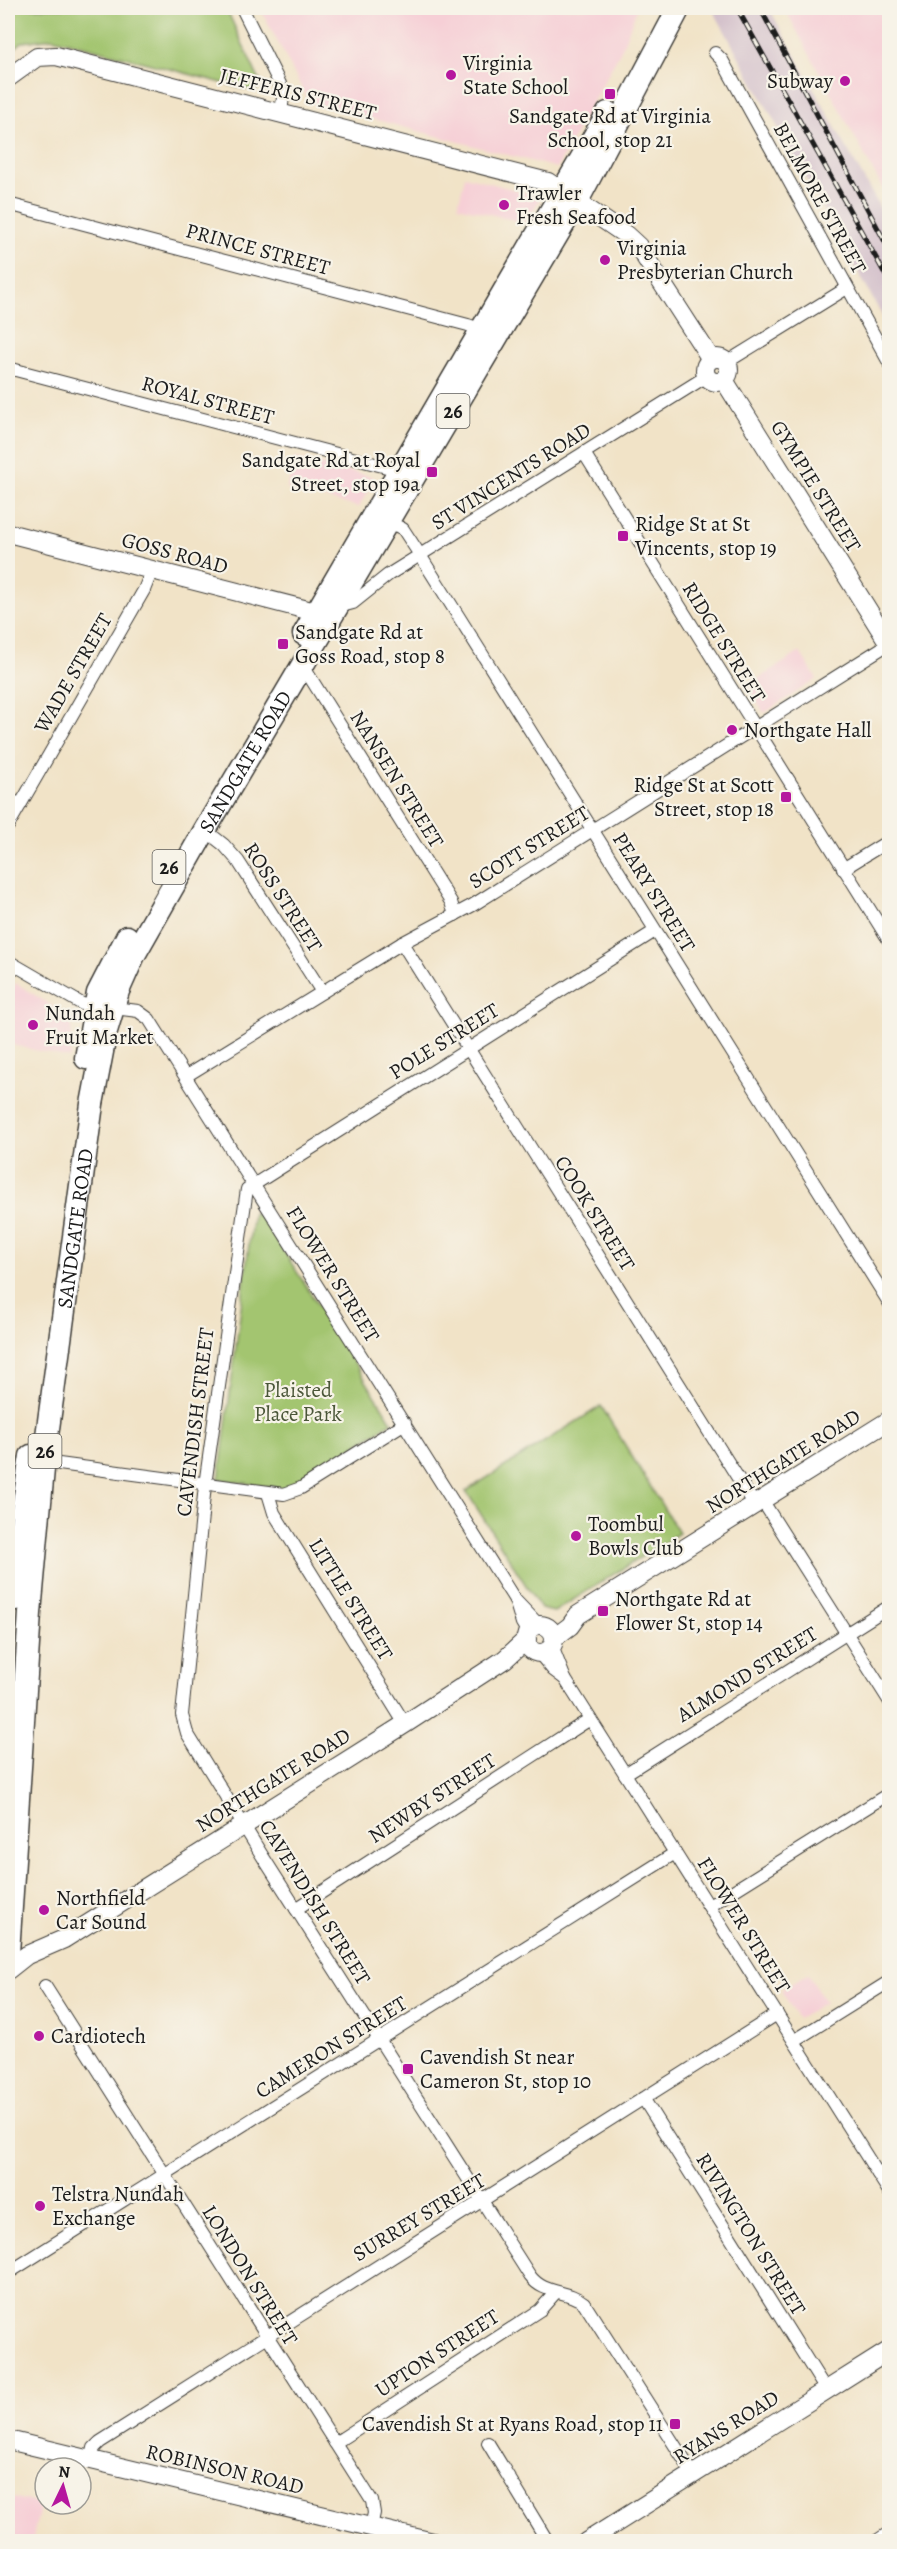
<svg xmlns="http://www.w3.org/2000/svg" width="897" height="2549" font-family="Alegreya,serif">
<rect width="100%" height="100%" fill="#f7f3e8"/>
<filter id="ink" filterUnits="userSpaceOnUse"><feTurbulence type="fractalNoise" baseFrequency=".0167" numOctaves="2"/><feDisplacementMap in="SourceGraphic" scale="12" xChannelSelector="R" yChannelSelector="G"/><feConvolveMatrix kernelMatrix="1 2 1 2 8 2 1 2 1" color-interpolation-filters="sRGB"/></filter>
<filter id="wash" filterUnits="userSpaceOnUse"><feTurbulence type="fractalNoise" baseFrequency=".008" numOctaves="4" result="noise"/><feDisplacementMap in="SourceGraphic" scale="24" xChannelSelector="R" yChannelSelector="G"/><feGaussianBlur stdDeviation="1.35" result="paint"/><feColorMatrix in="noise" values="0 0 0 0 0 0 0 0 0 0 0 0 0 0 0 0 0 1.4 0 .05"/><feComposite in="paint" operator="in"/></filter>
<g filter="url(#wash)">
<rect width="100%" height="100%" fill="#f1e3c7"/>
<g fill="#f6cfd6">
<polygon points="260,8 637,8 622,48 557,168 309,102"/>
<polygon points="790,8 880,8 889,23 889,200 786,11"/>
<polygon points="465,176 541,197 525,223 458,206"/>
<polygon points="295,458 373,477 375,482 358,507 287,489"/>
<polygon points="800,652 817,679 764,713 747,686"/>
<polygon points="16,983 72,1019 70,1058 8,1044 8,998"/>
<polygon points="808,1974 825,2002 798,2019 781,1990"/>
<polygon points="8,2496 41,2504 32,2541 8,2541"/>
</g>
<polygon fill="#d1bdc9" points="712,8 769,8 889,224 889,328"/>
<g fill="#a3c56f" stroke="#607046" stroke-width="1.5">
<polygon points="8,8 226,8 261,84 256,90 245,89 53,38 22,42 8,54"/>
<polygon points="253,1213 261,1215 392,1422 289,1490 219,1479"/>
<polygon points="601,1406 679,1533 554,1612 541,1609 466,1491"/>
</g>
</g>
<g filter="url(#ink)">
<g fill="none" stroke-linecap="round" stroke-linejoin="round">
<g stroke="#3c3a36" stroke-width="14">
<g id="street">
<polyline points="242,8 280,84 283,98 281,111"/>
<polyline points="715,53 722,60 890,364"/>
<polyline points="8,204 468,325 485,331"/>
<polyline points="727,362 847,288"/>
<polyline points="8,368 398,470"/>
<polyline points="584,453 890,942"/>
<polyline points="383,519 403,529 420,555 890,1304"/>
<polyline points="338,607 353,603 388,575 707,376"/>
<polyline points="303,666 451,902 455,915"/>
<polyline points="8,798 20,805"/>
<polyline points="8,826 144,590 152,570"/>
<polyline points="205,830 224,845 238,861 322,992"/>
<polyline points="843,869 890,840"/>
<path d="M655 931 247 1189 205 1485 182 1715 187 1733 263 1857 530 2276C544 2295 567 2289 584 2303L693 2474"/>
<polyline points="402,943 755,1505"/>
<polyline points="8,961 82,1004 138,1011 149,1019 515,1600 539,1625"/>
<polyline points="186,1076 402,943 473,905 890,643"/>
<polyline points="59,1464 284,1494 301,1488 405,1423"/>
<polyline points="268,1493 274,1513 405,1724"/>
<polyline points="762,1500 890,1702"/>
<polyline points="515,1600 522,1623 528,1633"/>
<polyline points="552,1646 565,1679 890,2193"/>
<polyline points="538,1652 553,1670 565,1679"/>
<polyline points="625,1774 890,1606"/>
<polyline points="709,1906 890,1793"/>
<polyline points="296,1909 590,1719"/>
<polyline points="45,1986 372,2501 374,2513 371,2527"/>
<polyline points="794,2041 890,1981"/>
<polyline points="643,2098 826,2390"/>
<polyline points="878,2174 890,2167"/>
<polyline points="8,2273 675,1853"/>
<polyline points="335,2443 540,2310 556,2292"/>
<polyline points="488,2443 548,2542"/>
<polyline points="91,2461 94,2448 100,2442 777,2014"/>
<polyline points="875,2542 890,2532"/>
</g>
</g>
<g stroke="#3c3a36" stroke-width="20">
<g id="secondary">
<polyline points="8,78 37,57 56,56 548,182 626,235 638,246 711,359"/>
<circle cx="717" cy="370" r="12"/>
<polyline points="724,380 890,645"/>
<polyline points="8,533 327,615"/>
<circle cx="540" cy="1639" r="14"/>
<polyline points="554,1638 570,1626 578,1615 890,1420"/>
<polyline points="8,1970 27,1955 64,1939 405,1724 505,1659 527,1639"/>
<polyline points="8,2440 433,2542"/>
<polyline points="586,2542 890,2350"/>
</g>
</g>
<g stroke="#3c3a36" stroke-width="25">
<g id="highway">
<polyline points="304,634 608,113"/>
<polyline points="86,1058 98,993 127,937"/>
<polyline points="17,1599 23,1509 31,1456"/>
<path id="s1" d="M8 1953 30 1613 44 1458 92 1104 106 1031 118 991 134 955 205 830 576 203 679 8"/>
</g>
</g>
<use href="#street" stroke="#fff" stroke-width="12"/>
<use href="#secondary" stroke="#fff" stroke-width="18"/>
<use href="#highway" stroke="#fff" stroke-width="22"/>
<g stroke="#1c1c1c" stroke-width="5">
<g id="rail">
<polyline points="737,8 890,283"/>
<polyline points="760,8 890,251"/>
</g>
</g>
<use href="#rail" stroke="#f7f3e8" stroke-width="3" stroke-dasharray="9" stroke-linecap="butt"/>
</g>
</g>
<g fill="#b5179e" stroke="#f7f3e8" stroke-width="2">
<circle cx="451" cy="75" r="6"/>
<circle cx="845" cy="81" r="6"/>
<rect x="604" y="88" width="12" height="12" rx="3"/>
<circle cx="504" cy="205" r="6"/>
<circle cx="605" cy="260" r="6"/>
<rect x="426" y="466" width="12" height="12" rx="3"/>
<rect x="617" y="530" width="12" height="12" rx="3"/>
<rect x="277" y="638" width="12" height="12" rx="3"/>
<circle cx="732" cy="730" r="6"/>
<rect x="780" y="791" width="12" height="12" rx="3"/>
<circle cx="33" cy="1025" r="6"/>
<circle cx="576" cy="1536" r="6"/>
<rect x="597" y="1605" width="12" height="12" rx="3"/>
<circle cx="44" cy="1910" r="6"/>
<circle cx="39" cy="2036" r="6"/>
<rect x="402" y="2063" width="12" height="12" rx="3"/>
<circle cx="40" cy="2206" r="6"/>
<rect x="669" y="2418" width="12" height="12" rx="3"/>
</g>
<g text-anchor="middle" stroke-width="4.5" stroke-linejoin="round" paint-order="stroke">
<g fill="#f7f3e8" stroke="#5e5c59" stroke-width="1.5">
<rect x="436.5" y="394" width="33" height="34" rx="4.5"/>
<rect x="152.5" y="850" width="33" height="34" rx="4.5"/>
<rect x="28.5" y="1434" width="33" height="34" rx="4.5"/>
</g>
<g font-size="20" font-weight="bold" fill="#1c1c1c">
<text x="453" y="418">26</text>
<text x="169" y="874">26</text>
<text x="45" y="1458">26</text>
</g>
<g font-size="21" fill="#1c1c1c" stroke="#f7f3e8" text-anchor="start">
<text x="463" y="70">Virginia<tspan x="463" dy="24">State School</tspan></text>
<text x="833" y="88" text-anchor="end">Subway</text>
<text x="610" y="123" text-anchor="middle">Sandgate Rd at Virginia<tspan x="610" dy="24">School, stop 21</tspan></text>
<text x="516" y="200">Trawler<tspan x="516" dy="24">Fresh Seafood</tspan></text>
<text x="617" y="255">Virginia<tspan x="617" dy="24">Presbyterian Church</tspan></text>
<text x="420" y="467" text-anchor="end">Sandgate Rd at Royal<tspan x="420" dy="24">Street, stop 19a</tspan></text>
<text x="635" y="531">Ridge St at St<tspan x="635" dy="24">Vincents, stop 19</tspan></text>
<text x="295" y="639">Sandgate Rd at<tspan x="295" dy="24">Goss Road, stop 8</tspan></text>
<text x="744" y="737">Northgate Hall</text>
<text x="774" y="792" text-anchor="end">Ridge St at Scott<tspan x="774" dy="24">Street, stop 18</tspan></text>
<text x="45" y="1020">Nundah<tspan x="45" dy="24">Fruit Market</tspan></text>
<text x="588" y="1531">Toombul<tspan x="588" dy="24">Bowls Club</tspan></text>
<text x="615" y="1606">Northgate Rd at<tspan x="615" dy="24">Flower St, stop 14</tspan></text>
<text x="56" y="1905">Northfield<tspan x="56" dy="24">Car Sound</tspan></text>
<text x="51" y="2043">Cardiotech</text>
<text x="420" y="2064">Cavendish St near<tspan x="420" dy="24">Cameron St, stop 10</tspan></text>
<text x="52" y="2201">Telstra Nundah<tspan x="52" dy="24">Exchange</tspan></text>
<text x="663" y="2431" text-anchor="end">Cavendish St at Ryans Road, stop 11</text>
</g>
<g font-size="21" fill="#1c1c1c" stroke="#f7f3e8">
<text transform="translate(298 94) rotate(14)" y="7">JEFFERIS STREET</text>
<text transform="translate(820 198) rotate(61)" y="7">BELMORE STREET</text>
<text transform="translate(258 249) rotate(15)" y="7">PRINCE STREET</text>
<text transform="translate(208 400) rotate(15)" y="7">ROYAL STREET</text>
<text transform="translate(511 476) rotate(-32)" y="7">ST VINCENTS ROAD</text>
<text transform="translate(816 486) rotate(58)" y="7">GYMPIE STREET</text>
<text transform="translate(175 553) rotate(15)" y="7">GOSS ROAD</text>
<text transform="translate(724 642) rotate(58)" y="7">RIDGE STREET</text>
<text transform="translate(73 673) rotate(-60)" y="7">WADE STREET</text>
<text dy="7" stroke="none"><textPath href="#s1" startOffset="1232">SANDGATE ROAD</textPath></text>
<text transform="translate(397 779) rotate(58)" y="7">NANSEN STREET</text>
<text transform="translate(529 847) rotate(-32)" y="7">SCOTT STREET</text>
<text transform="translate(654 892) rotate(58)" y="7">PEARY STREET</text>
<text transform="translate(283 897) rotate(57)" y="7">ROSS STREET</text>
<text transform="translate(444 1041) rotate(-32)" y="7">POLE STREET</text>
<text transform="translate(595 1213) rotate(58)" y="7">COOK STREET</text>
<text dy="7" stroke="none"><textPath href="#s1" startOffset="728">SANDGATE ROAD</textPath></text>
<text transform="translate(333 1274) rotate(58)" y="7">FLOWER STREET</text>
<text transform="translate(195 1422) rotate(-83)" y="7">CAVENDISH STREET</text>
<text transform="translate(783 1461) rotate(-32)" y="7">NORTHGATE ROAD</text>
<text transform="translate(351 1599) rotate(58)" y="7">LITTLE STREET</text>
<text transform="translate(747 1674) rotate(-32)" y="7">ALMOND STREET</text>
<text transform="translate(273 1780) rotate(-32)" y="7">NORTHGATE ROAD</text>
<text transform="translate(432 1798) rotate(-33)" y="7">NEWBY STREET</text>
<text transform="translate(315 1902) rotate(58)" y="7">CAVENDISH STREET</text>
<text transform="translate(744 1925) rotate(58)" y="7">FLOWER STREET</text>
<text transform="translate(331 2047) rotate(-32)" y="7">CAMERON STREET</text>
<text transform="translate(419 2217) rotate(-31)" y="7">SURREY STREET</text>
<text transform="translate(751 2234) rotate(58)" y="7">RIVINGTON STREET</text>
<text transform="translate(250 2275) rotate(58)" y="7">LONDON STREET</text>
<text transform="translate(437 2353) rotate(-33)" y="7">UPTON STREET</text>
<text transform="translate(726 2427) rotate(-32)" y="7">RYANS ROAD</text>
<text transform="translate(225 2469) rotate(13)" y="7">ROBINSON ROAD</text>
</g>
<g font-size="21" fill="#4b5739" stroke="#f7f3e8">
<text x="298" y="1397">Plaisted<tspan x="298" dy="24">Place Park</tspan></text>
</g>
</g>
<rect width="897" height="2549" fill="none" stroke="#f7f3e8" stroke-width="30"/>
<g transform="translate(63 2486) rotate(5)"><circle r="28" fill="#f7f3e8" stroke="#9f9d96" stroke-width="1.5"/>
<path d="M0-4.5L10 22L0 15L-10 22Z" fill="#b5179e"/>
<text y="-9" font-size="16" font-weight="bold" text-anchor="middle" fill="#1c1c1c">N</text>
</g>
</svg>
